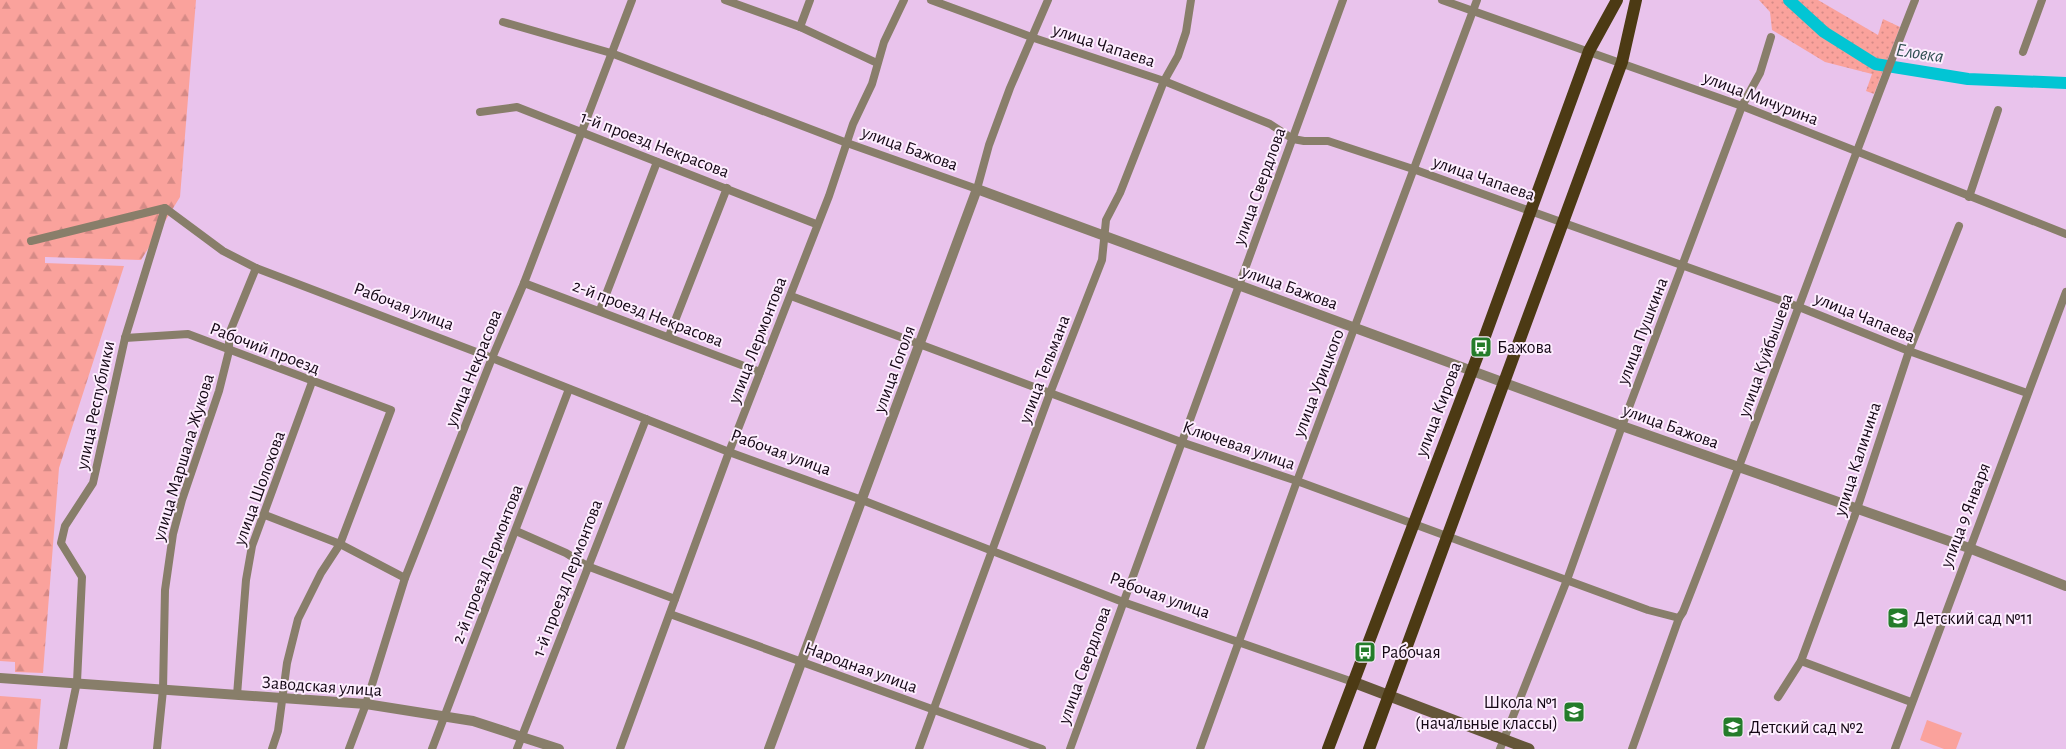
<svg xmlns="http://www.w3.org/2000/svg" width="2066" height="749" font-family="'Alegreya Sans',sans-serif">
<defs>
<pattern id="green-dots" width="8" height="8" patternUnits="userSpaceOnUse" patternTransform="scale(1.25)"><rect width="8" height="8" fill="#faa29c"/><path d="M2 2h.1M6 6h.1" fill="none" stroke="#d58a86" stroke-width="1.8" stroke-linecap="round"/></pattern>
<pattern id="forest-firs" width="22" height="20" patternUnits="userSpaceOnUse" patternTransform="scale(1.25)"><rect width="22" height="20" fill="#faa29c"/><path d="M5 1l3.5 6h-7zM16 11l3.5 6h-7z" fill="#d58a86"/></pattern>
</defs>
<rect width="100%" height="100%" fill="#e9c3ec"/>
<polygon fill="url(#green-dots)" points="1759,0 1818,0 1878,35 1883,19 1900,27 1874,94 1866,91 1872,74 1825,62 1772,30 1770,12"/>
<g fill="url(#forest-firs)">
<polygon points="0,0 196,0 180,197 141,260 45,257 45,263 124,266 59,468 43,673 15,672 15,662 0,661"/>
<polygon points="0,696 41,699 37,749 0,749"/>
</g>
<polygon fill="#faa29c" points="1927,720 1962,733 1956,749 1944,749 1920,740"/>
<g fill="none" stroke-linecap="round" stroke-linejoin="round">
<polyline stroke="#02c5d4" stroke-width="12" points="1789,0 1824,32 1875,64 1968,79 2066,83"/>
<g stroke="#887e6a" stroke-width="8">
<polyline points="725,0 800,27 877,63"/>
<polyline points="931,0 1034,38 1164,81 1270,124 1293,139 1304,141 1328,141 1413,169 1799,307 1909,351 2027,393"/>
<polyline points="1442,0 1742,106 2066,234"/>
<polyline points="503,22 611,53 847,143 977,189 989,145 1010,88 1048,0"/>
<polyline points="800,27 810,0"/>
<polyline points="2023,52 2042,0"/>
<polyline points="480,112 517,107 816,224"/>
<polyline points="1969,197 1998,110"/>
<polyline points="31,241 165,208 223,251 256,268 492,358 729,452 862,500 1123,602 1353,682"/>
<polyline points="524,283 760,372"/>
<polyline points="791,296 1181,442 1297,481 1648,610 1679,618"/>
<polyline points="600,310 657,162"/>
<polyline points="669,336 727,188"/>
<polyline points="125,338 188,334 391,410 340,544 321,573 298,619 287,663 278,731 272,749"/>
<polyline points="265,515 340,544 405,578"/>
<polyline points="516,531 566,553 587,566 675,599"/>
<polyline points="670,614 1042,749"/>
<polyline points="1801,661 1911,702"/>
<polyline points="237,695 246,580 252,546 312,382"/>
<polyline points="1778,697 1801,661 1855,515 1909,351 1959,226"/>
<polyline points="63,749 77,682 82,577 61,543 65,526 93,483 125,338 165,208"/>
<polyline points="157,749 163,690 165,590 173,534 182,500 219,391 229,351 229,334 256,268"/>
<polyline points="349,749 366,704 405,578 492,358 524,283 632,0"/>
<polyline points="432,749 569,389"/>
<polyline points="517,749 646,419"/>
<polyline points="620,749 729,452 829,196 853,124 872,84 884,42 904,0"/>
<polyline points="919,749 1050,393 1102,260 1106,220 1120,193 1164,81 1178,56 1186,32 1191,0"/>
<polyline points="1070,749 1343,0"/>
<polyline points="1200,749 1297,481 1477,0"/>
<polyline points="1500,749 1567,580 1622,426 1742,106 1760,73 1771,37"/>
<path d="M1632 749 1679 618 1683 612C1763 409 1835 203 1915 0"/>
<polyline points="1895,749 2066,292"/>
</g>
<g stroke="#887e6a" stroke-width="10">
<polyline points="0,678 366,704 473,721 559,749"/>
<polyline points="769,749 977,189 1622,426 1969,548 2066,586"/>
</g>
<polyline stroke="#655639" stroke-width="11" points="1353,682 1529,749"/>
<g stroke="#4c3a14" stroke-width="12">
<polyline points="1328,749 1481,347 1589,51 1617,0"/>
<polyline points="1369,749 1622,62 1636,0"/>
</g>
</g>
<defs>
<g id="bus-square" transform="scale(1.125)"><rect x="-9" y="-9" width="18" height="18" rx="4" fill="#247c2a" stroke="#fdedfe"/><path d="M-5-6H5V4H4V6H2V4H-2V6H-4V4H-5ZM-3.5-4V0h7V-4ZM-3.5 1.2v1.5H-2V1.2ZM2 1.2v1.5H3.5V1.2Z" fill="#fff"/></g>
<g id="school-square" transform="scale(1.125)"><rect x="-9" y="-9" width="18" height="18" rx="4" fill="#247c2a" stroke="#fdedfe"/><path d="M0-5L7-2L0 1L-7-2ZM-4 1L0 2.5L4 1V4Q0 6-4 4Z" fill="#fff"/></g>
</defs>
<g fill-rule="evenodd">
<use href="#bus-square" x="1481" y="347"/>
<use href="#school-square" x="1898" y="618"/>
<use href="#bus-square" x="1365" y="652"/>
<use href="#school-square" x="1574" y="712"/>
<use href="#school-square" x="1733" y="727"/>
</g>
<g text-anchor="middle" stroke-width="4" stroke-linejoin="round" paint-order="stroke">
<g font-size="18" fill="#140715" stroke="#fdedfe">
<text transform="translate(1104 45) rotate(18)" y="6">улица Чапаева</text>
<text transform="translate(1761 98) rotate(21)" y="6">улица Мичурина</text>
<text transform="translate(655 144) rotate(21)" y="6">1-й проезд Некрасова</text>
<text transform="translate(910 148) rotate(20)" y="6">улица Бажова</text>
<text transform="translate(1484 178) rotate(19)" y="6">улица Чапаева</text>
<text transform="translate(1259 186) rotate(-70)" y="6">улица Свердлова</text>
<text transform="translate(1290 287) rotate(20)" y="6">улица Бажова</text>
<text transform="translate(404 306) rotate(21)" y="6">Рабочая улица</text>
<text transform="translate(648 313) rotate(21)" y="6">2-й проезд Некрасова</text>
<text transform="translate(1865 317) rotate(22)" y="6">улица Чапаева</text>
<text transform="translate(1642 331) rotate(-69)" y="6">улица Пушкина</text>
<text transform="translate(757 340) rotate(-69)" y="6">улица Лермонтова</text>
<text transform="translate(265 348) rotate(21)" y="6">Рабочий проезд</text>
<text transform="translate(1765 355) rotate(-70)" y="6">улица Куйбышева</text>
<text transform="translate(473 368) rotate(-68)" y="6">улица Некрасова</text>
<text transform="translate(894 369) rotate(-70)" y="6">улица Гоголя</text>
<text transform="translate(1044 369) rotate(-69)" y="6">улица Тельмана</text>
<text transform="translate(1318 383) rotate(-69)" y="6">улица Урицкого</text>
<text transform="translate(95 405) rotate(-78)" y="6">улица Республики</text>
<text transform="translate(1438 409) rotate(-69)" y="6">улица Кирова</text>
<text transform="translate(1671 426) rotate(20)" y="6">улица Бажова</text>
<text transform="translate(1239 445) rotate(19)" y="6">Ключевая улица</text>
<text transform="translate(781 452) rotate(20)" y="6">Рабочая улица</text>
<text transform="translate(183 457) rotate(-73)" y="6">улица Маршала Жукова</text>
<text transform="translate(1857 459) rotate(-72)" y="6">улица Калинина</text>
<text transform="translate(259 488) rotate(-70)" y="6">улица Шолохова</text>
<text transform="translate(1965 515) rotate(-69)" y="6">улица 9 Января</text>
<text transform="translate(487 564) rotate(-69)" y="6">2-й проезд Лермонтова</text>
<text transform="translate(567 578) rotate(-69)" y="6">1-й проезд Лермонтова</text>
<text transform="translate(1160 595) rotate(20)" y="6">Рабочая улица</text>
<text transform="translate(1084 665) rotate(-70)" y="6">улица Свердлова</text>
<text transform="translate(861 667) rotate(20)" y="6">Народная улица</text>
<text transform="translate(322 686) rotate(4)" y="6">Заводская улица</text>
</g>
<g font-size="18" fill="#140715" stroke="#fdedfe" text-anchor="start">
<text x="1497" y="353">Бажова</text>
<text x="1914" y="624">Детский сад №11</text>
<text x="1381" y="658">Рабочая</text>
<text x="1558" y="708" text-anchor="end">Школа №1<tspan x="1558" dy="21">(начальные классы)</tspan></text>
<text x="1749" y="733">Детский сад №2</text>
</g>
<g font-size="19" font-style="italic" fill="#2f4f52" stroke="#fdedfe">
<text transform="translate(1920 52) rotate(9)" y="7">Еловка</text>
</g>
</g>
</svg>
